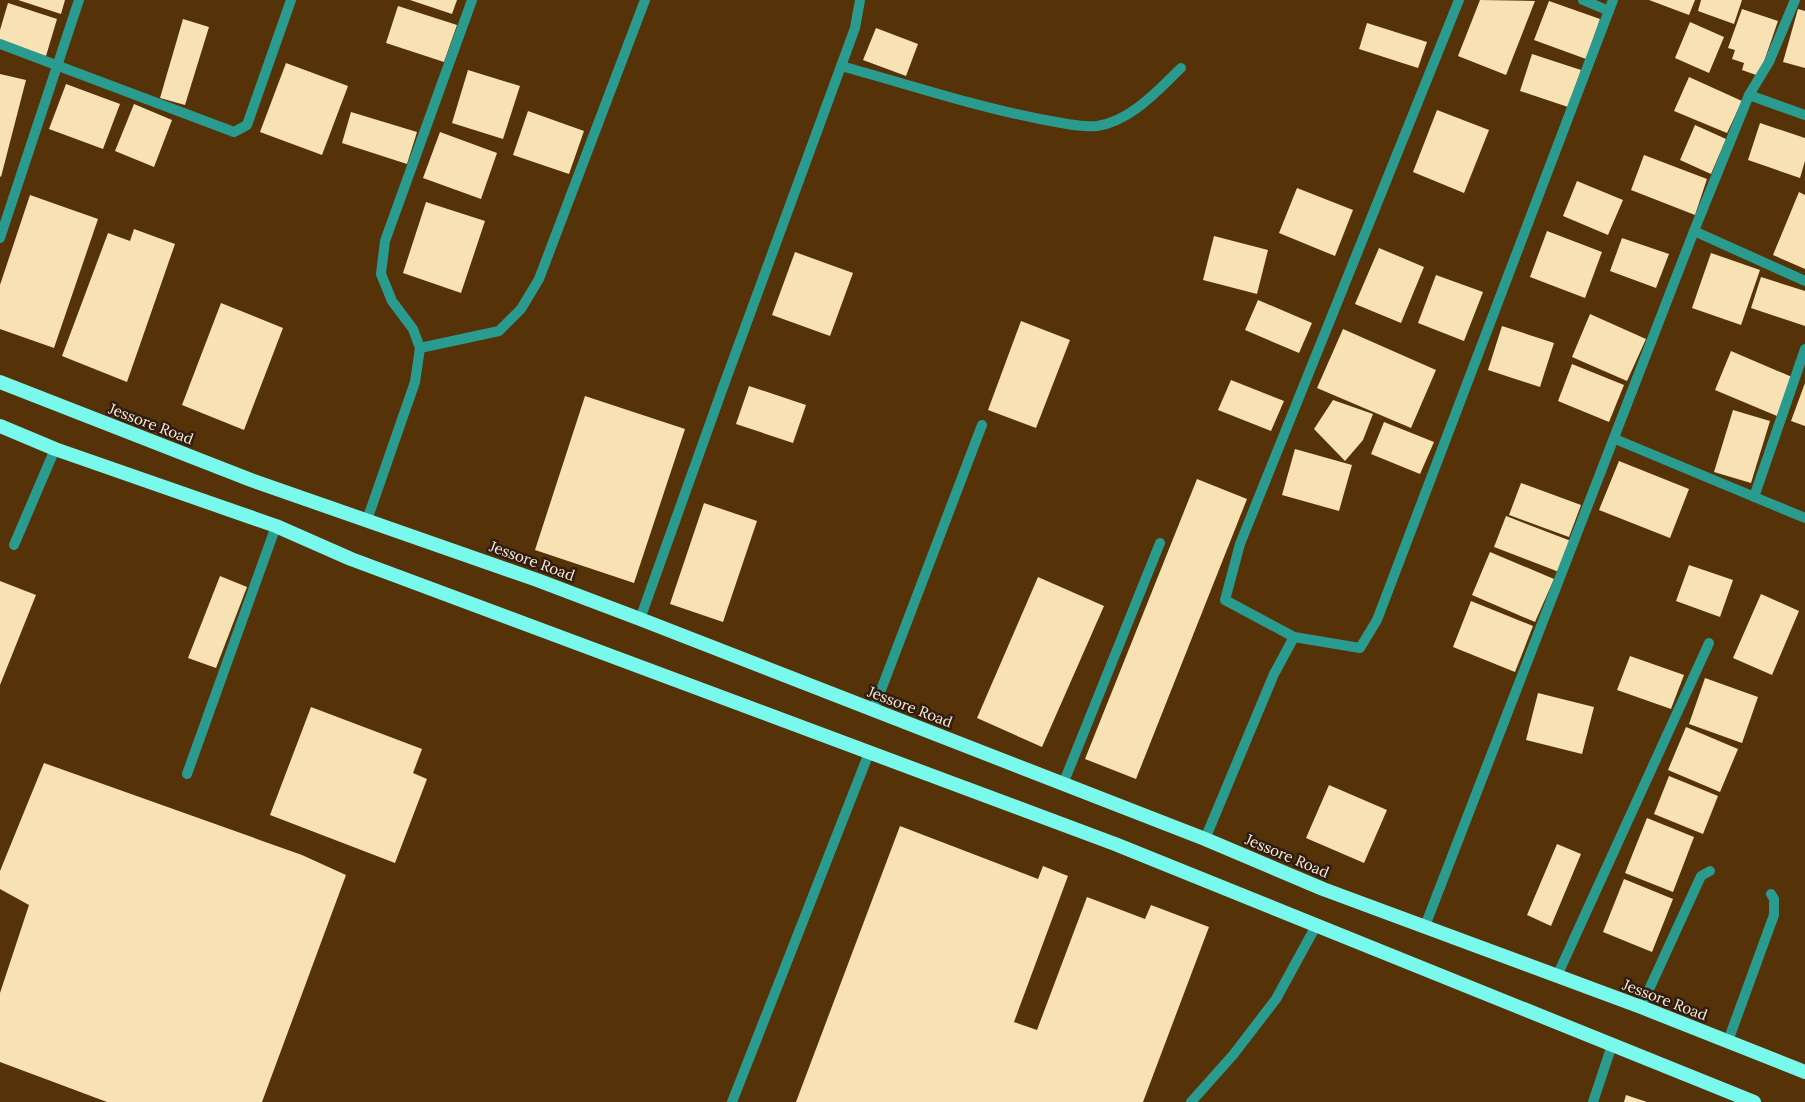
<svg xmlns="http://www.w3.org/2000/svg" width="1805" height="1102" font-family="Lora,serif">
<rect width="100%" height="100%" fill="#553208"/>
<g fill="#f8e1b3">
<polygon points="18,0 65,0 61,14"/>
<polygon points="410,0 457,0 452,14"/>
<polygon points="1480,0 1535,1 1506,75 1458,56"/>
<polygon points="1649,0 1695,0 1689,15"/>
<polygon points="1701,0 1742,0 1734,24 1698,11"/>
<polygon points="1549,1 1600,19 1586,59 1534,40"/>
<polygon points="8,3 57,19 46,56 0,41 0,30"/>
<polygon points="398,6 457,25 444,62 386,43"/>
<polygon points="1742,9 1778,21 1759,76 1742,70 1744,63 1732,59 1735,50 1728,48"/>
<polygon points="1798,9 1805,11 1805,68 1783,62"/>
<polygon points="183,19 209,27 185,105 160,98"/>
<polygon points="1690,22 1724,37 1709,73 1675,58"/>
<polygon points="1367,23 1427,42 1418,68 1359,49"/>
<polygon points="876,28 918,44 906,76 863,60"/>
<polygon points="1532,54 1581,70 1568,107 1520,91"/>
<polygon points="286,63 348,86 322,155 260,132"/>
<polygon points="468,70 520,86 503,139 452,123"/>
<polygon points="0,74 26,80 1,177 0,176"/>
<polygon points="1689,77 1742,101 1727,133 1674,111"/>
<polygon points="66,84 120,104 103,149 49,129"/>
<polygon points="134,104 172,120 154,167 115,151"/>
<polygon points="1437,110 1489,130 1464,193 1413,172"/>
<polygon points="528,111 584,131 569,174 513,155"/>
<polygon points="351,112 417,132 407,164 342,143"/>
<polygon points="1760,123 1805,138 1805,161 1800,178 1748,160"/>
<polygon points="1695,125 1726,139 1711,174 1680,160"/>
<polygon points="440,132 497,153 481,199 423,178"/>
<polygon points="1644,155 1707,179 1695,215 1631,190"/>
<polygon points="1577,181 1623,200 1608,235 1563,216"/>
<polygon points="1297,188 1353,210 1335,256 1279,233"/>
<polygon points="1799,192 1805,195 1805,269 1773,255"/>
<polygon points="30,195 98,219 54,348 0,329 0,285"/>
<polygon points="426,202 485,221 461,293 403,273"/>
<polygon points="134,229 175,244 127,382 62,356 108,233 130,241"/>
<polygon points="1547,231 1602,252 1585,298 1530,277"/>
<polygon points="1214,236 1268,250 1257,294 1203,280"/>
<polygon points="1622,238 1669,254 1656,288 1610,271"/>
<polygon points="1379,248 1424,267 1401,323 1355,304"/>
<polygon points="795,252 853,273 830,336 772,315"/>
<polygon points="1711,253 1760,270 1741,325 1692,308"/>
<polygon points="1436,275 1483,292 1464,341 1418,323"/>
<polygon points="1761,277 1805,291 1805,326 1751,308"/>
<polygon points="1258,300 1312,323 1299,353 1245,330"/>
<polygon points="221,303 283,328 244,430 182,405"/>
<polygon points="1590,314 1646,339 1627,381 1572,357"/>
<polygon points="1021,321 1070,340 1036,428 988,410"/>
<polygon points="1502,326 1554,343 1540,387 1488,370"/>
<polygon points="1343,329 1436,370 1411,428 1317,388"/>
<polygon points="1731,351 1792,377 1777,416 1715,390"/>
<polygon points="1572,364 1624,385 1609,422 1558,401"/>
<polygon points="1231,380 1284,401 1271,431 1218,410"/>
<polygon points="1805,383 1805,426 1791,421"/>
<polygon points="749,386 806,405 793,443 736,424"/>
<polygon points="585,396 685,429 634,583 535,550"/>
<polygon points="1333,400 1373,414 1363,440 1345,461 1314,429"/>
<polygon points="1733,410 1770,421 1751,483 1714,472"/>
<polygon points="1384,422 1434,442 1420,474 1371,454"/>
<polygon points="1295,449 1352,465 1339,511 1282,495"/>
<polygon points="1619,461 1689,489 1670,538 1599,510"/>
<polygon points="1197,479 1247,499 1136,779 1085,759"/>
<polygon points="1521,483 1581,505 1569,537 1509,515"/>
<polygon points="704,503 757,521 723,622 670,604"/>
<polygon points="1506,516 1571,541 1559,572 1494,547"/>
<polygon points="1490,552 1554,579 1535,622 1472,595"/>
<polygon points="1689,565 1733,580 1720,617 1676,601"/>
<polygon points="220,576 247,587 216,668 188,658"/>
<polygon points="1038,577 1104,606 1042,747 977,718"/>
<polygon points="0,581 36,595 0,685"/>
<polygon points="1761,594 1799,611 1772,675 1733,658"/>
<polygon points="1471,601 1533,626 1515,672 1453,647"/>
<polygon points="1630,656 1684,675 1671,709 1617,690"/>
<polygon points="1705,678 1758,697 1742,743 1689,724"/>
<polygon points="1538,693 1594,707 1582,754 1526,740"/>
<polygon points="311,707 422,749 413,773 427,779 395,863 270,815"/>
<polygon points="1686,727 1738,749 1720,792 1668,770"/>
<polygon points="44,763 302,855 346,875 262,1102 107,1102 0,1062 0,993 29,905 0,889 0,871"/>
<polygon points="1669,776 1718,796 1703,834 1654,814"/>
<polygon points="1329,785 1387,810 1364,863 1306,838"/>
<polygon points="1647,818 1694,837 1673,892 1625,873"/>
<polygon points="900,826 1038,879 1043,866 1068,876 1014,1022 1037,1030 1087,897 1145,919 1151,905 1209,927 1143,1102 796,1102"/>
<polygon points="1557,844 1581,854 1551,926 1527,915"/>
<polygon points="1624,879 1673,899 1652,952 1603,932"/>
<polygon points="1626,1095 1647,1102 1624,1102"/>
</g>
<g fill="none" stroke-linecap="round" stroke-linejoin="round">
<g stroke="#2a9c8f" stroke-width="10">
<path d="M841 66C907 84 973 106 1040 119 1058 122 1080 128 1097 126 1131 121 1158 90 1181 68"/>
<polyline points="14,545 55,449"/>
<polyline points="873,711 982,425"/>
<polyline points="187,774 276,526"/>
<polyline points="1641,1007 1701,876 1710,871"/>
<polyline points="1728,1041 1774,915 1774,899 1771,894"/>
<polyline points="732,1102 869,753"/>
<polyline points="1191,1102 1233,1055 1276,999 1317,924"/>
</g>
<g stroke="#2a9c8f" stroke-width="10">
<polyline points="1583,0 1609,11"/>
<polyline points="0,44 234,132 247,125 291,0"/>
<polyline points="1749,95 1805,115"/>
<polyline points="1694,231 1805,281"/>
<polyline points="0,238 79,0"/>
<polyline points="420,348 499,331 521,309 539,279 645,0"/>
<polyline points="1615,439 1805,518"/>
<polyline points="1754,497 1805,349"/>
<polyline points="367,520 415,382 420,348 413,329 392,301 381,274 385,241 472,0"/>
<polyline points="640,619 722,390 855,28 860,0"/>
<polyline points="1294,637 1225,600 1240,544 1459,0"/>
<polyline points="1063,784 1160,543"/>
<polyline points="1205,839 1274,674 1294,637 1360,648 1377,620 1613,0"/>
<polyline points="1425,926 1694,231 1749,95 1769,62 1795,0"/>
<polyline points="1557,976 1709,643"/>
<polyline points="1593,1102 1612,1045"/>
</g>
<g stroke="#78f9eb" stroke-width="14">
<polyline points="0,382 251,480 537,580 640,619 1205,839 1323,889 1641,1007 1805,1072"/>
<polyline points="0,426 55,449 276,526 351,559 1115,844 1754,1102"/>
</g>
</g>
<g text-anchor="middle" stroke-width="5" stroke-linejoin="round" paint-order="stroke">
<g font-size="15" fill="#fdeada" stroke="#2f1e0f">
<text transform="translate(151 424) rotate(21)" y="5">Jessore Road</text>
<text transform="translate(532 561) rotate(20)" y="5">Jessore Road</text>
<text transform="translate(910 707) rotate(21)" y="5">Jessore Road</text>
<text transform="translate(1287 856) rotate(23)" y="5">Jessore Road</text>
<text transform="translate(1665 1000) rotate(21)" y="5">Jessore Road</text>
</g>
</g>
</svg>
